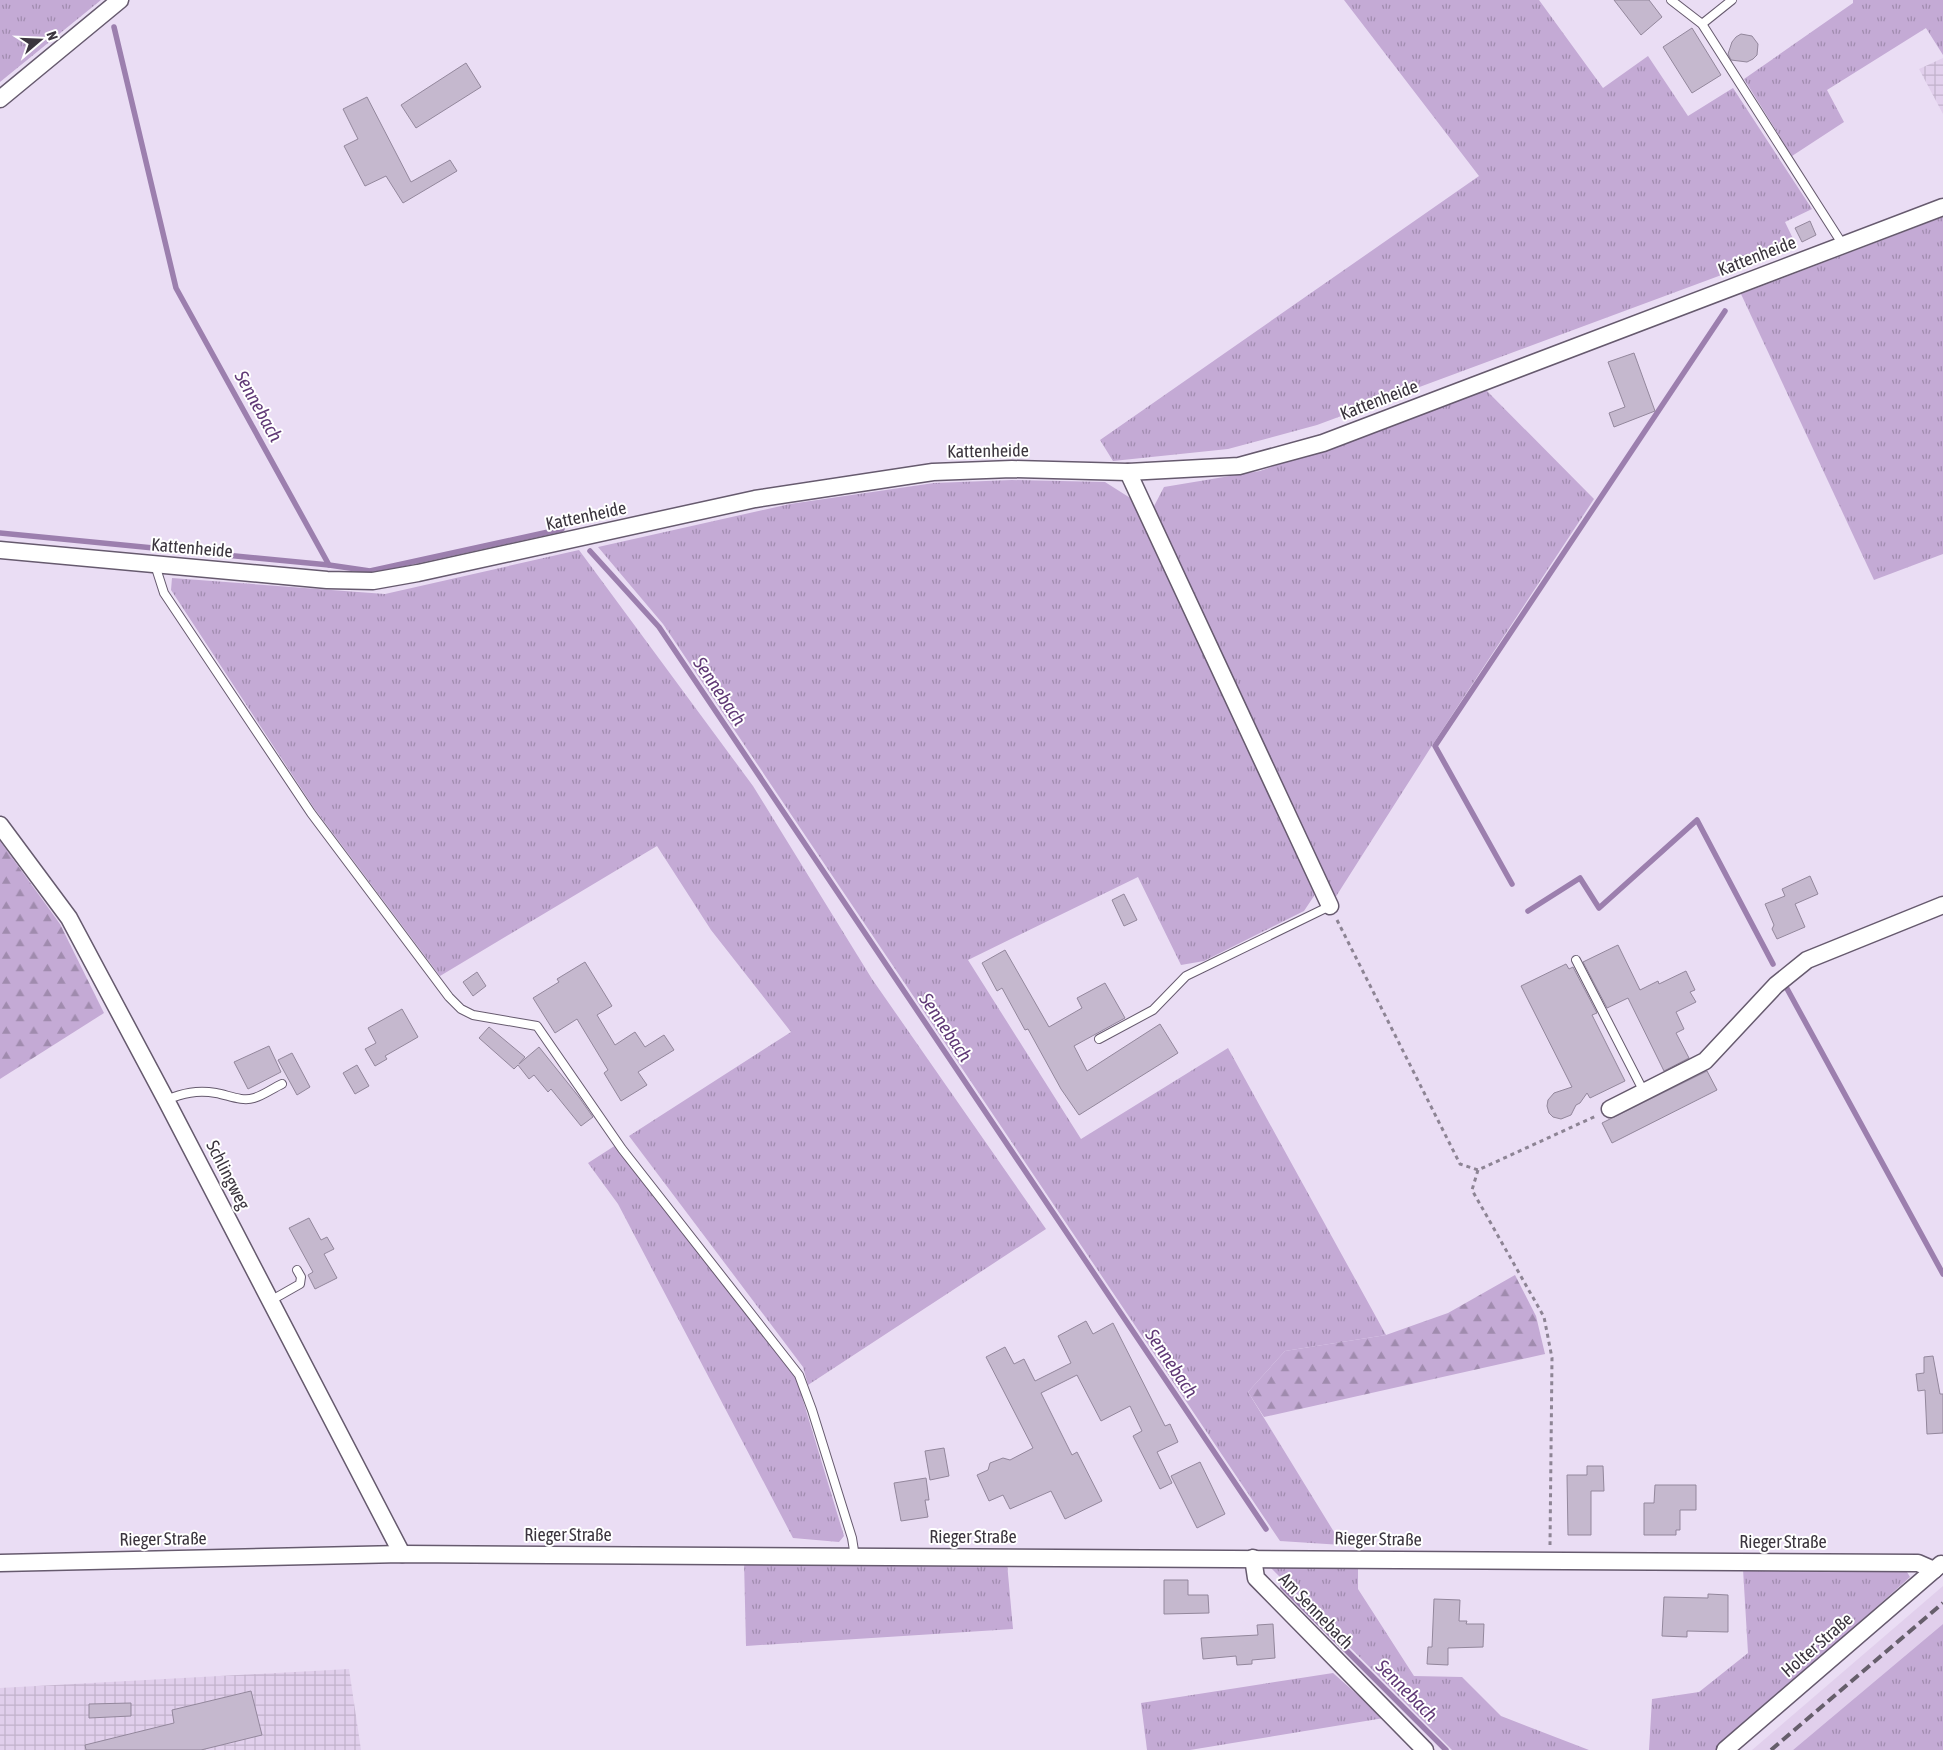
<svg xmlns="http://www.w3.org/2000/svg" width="1943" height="1750" font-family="'Asap Condensed',sans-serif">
<defs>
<pattern id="industrial-grid" width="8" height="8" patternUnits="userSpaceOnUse" patternTransform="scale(1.25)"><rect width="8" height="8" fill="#e1cfec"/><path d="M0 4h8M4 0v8" fill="none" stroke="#c2b2cb"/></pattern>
<pattern id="grass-tufts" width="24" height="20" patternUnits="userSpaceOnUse" patternTransform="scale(1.25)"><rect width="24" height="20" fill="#c4aad5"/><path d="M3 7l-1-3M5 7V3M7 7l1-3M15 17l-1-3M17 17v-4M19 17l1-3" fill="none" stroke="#a08bae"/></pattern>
<pattern id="forest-firs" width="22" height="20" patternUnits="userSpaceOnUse" patternTransform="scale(1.25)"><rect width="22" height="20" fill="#c4aad5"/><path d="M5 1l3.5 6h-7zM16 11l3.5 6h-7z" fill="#a08bae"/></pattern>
</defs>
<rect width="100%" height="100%" fill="#eaddf4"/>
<polygon fill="#e1cfec" points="1943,1586 1943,1624 1793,1750 1752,1750"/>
<g fill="url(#industrial-grid)">
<polygon points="1943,58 1943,114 1919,69"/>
<polygon points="349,1669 361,1750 0,1750 0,1688"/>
</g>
<g fill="url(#grass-tufts)">
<polygon points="0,0 101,0 0,82"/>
<polygon points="1344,0 1539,0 1603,88 1648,56 1688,116 1733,88 1812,209 1785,222 1797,247 1317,425 1228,449 1113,461 1100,440 1479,176"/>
<polygon points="1853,0 1943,0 1943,55 1926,28 1827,90 1844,122 1792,156 1744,79 1853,3"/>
<polygon points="1943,217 1943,554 1874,580 1741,294"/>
<polygon points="1485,389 1594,499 1433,744 1335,898 1152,510 1164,487 1260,471"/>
<polygon points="1012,480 1105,482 1135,501 1313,877 1314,896 1304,911 1204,961 1181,965 1138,877 968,960 1081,1139 1228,1048 1386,1335 1285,1351 1248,1392 1342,1545 1280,1541 663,624 598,547 790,504 934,483"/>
<polygon points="579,550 753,786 872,979 1046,1229 808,1385 803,1367 629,1136 791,1032 711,930 657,846 440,976 314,808 171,590 172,578 385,594"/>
<polygon points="616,1145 796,1377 844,1536 839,1542 793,1538 618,1204 588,1163"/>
<polygon points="744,1561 1007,1563 1013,1629 746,1646"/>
<polygon points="1269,1566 1358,1567 1358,1589 1414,1676 1462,1677 1501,1716 1589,1750 1452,1750"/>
<polygon points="1743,1569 1907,1572 1910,1577 1717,1750 1649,1750 1652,1699 1699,1692 1748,1653"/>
<polygon points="1943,1624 1943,1750 1793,1750"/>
<polygon points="1333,1673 1384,1718 1190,1750 1147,1750 1141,1703"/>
</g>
<g fill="url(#forest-firs)">
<polygon points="0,841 60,924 104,1013 0,1079"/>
<polygon points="1515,1275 1536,1316 1545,1354 1264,1417 1248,1392 1285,1351 1386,1335 1414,1325 1448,1313"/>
</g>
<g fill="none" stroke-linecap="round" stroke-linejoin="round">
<g stroke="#9c7fae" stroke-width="5.5">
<polyline points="114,27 176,288 329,565 370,571 562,529"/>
<polyline points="0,533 329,565"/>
<polyline points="590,551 659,627 1266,1529"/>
<polyline points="1512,884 1435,746 1725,311"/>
<polyline points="1528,911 1580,878 1599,908 1697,820 1773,964"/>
<polyline points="1785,985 1943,1274"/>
<polyline points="1283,1587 1446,1750"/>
</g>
</g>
<g fill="#c5b8ce" stroke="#93879c">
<polygon points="1614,0 1649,0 1662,17 1641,35"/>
<polygon points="1692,28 1721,75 1692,93 1663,47"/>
<polygon points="1741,34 1752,36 1758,44 1757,55 1753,59 1747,62 1731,60 1728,54 1732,42 1736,37"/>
<polygon points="466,63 481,87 416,128 401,105"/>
<polygon points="367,97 411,182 450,160 457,171 403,203 386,176 365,186 344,146 358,139 343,109"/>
<polygon points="1810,221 1816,235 1802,242 1795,228"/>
<polygon points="1634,353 1655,411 1614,427 1609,413 1625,407 1608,362"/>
<polygon points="1810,876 1818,894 1795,904 1805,927 1777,939 1772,929 1774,925 1765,904 1785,896 1782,889"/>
<polygon points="1124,894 1137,920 1124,926 1112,900"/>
<polygon points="1618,945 1640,990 1658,981 1659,984 1686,971 1695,990 1690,992 1696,1002 1676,1012 1684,1029 1676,1033 1689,1058 1664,1071 1628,998 1607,1008 1583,962"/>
<polygon points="1005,950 1049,1027 1082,1008 1077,998 1105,983 1125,1018 1074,1046 1087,1071 1160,1024 1178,1053 1079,1115 1061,1089 1028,1029 1025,1030 1002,988 997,991 982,963"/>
<polygon points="585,962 612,1006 597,1015 615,1045 635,1032 645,1047 664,1035 674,1050 638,1072 647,1085 621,1101 604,1073 608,1070 577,1019 555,1033 533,998 559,982 557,979"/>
<polygon points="1566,964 1569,969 1573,967 1597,1013 1592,1015 1625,1081 1590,1098 1587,1093 1580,1103 1576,1105 1571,1115 1561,1119 1553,1117 1549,1113 1547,1106 1548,1100 1554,1093 1572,1087 1521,986"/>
<polygon points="477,972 486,986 473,996 463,982"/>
<polygon points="402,1009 418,1037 385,1056 387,1059 375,1066 365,1049 376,1043 368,1028"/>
<polygon points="489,1027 525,1057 519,1064 539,1047 579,1097 593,1117 581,1126 551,1089 548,1092 534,1075 529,1079 518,1065 514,1069 479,1038"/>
<polygon points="269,1046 281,1072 248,1089 234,1062"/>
<polygon points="292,1053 310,1087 297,1095 278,1060"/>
<polygon points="357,1065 369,1086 355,1094 343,1073"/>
<polygon points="1707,1071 1717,1090 1612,1143 1602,1123"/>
<polygon points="309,1218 321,1240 327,1237 334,1249 324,1254 337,1278 315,1289 308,1275 313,1272 289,1228"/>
<polygon points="1086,1321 1093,1334 1113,1323 1165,1426 1170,1424 1178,1442 1157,1452 1172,1483 1160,1489 1133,1436 1142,1431 1130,1406 1101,1421 1077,1375 1041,1393 1072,1455 1077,1452 1102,1501 1065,1519 1051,1491 1010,1509 1003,1495 989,1501 977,1475 988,1470 990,1463 1003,1458 1010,1460 1033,1448 986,1357 1005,1347 1014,1364 1024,1359 1035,1381 1071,1363 1058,1336"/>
<polygon points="1933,1356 1940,1394 1943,1394 1943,1433 1927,1434 1925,1390 1918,1391 1916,1374 1924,1373 1924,1357"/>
<polygon points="944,1448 949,1476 930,1480 925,1451"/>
<polygon points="1200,1462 1225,1514 1197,1528 1171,1476"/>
<polygon points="1587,1466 1603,1466 1604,1491 1591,1491 1591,1535 1568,1535 1567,1475 1587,1475"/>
<polygon points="926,1478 929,1500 925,1500 928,1517 901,1521 894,1483"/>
<polygon points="1655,1485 1696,1485 1696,1510 1680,1510 1680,1530 1676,1530 1676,1535 1644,1535 1644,1503 1654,1503"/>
<polygon points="1164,1580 1188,1580 1188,1595 1208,1595 1209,1613 1164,1614"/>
<polygon points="1708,1594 1728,1595 1728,1632 1687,1631 1687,1637 1662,1636 1664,1597 1708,1598"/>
<polygon points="1434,1599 1460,1600 1459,1621 1467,1621 1466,1624 1484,1624 1483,1647 1448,1648 1448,1665 1427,1664 1428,1647 1432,1647"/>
<polygon points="1273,1624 1275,1658 1252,1660 1252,1664 1237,1665 1236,1656 1203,1659 1201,1638 1258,1635 1257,1625"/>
<polygon points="251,1691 262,1735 201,1750 86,1750 85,1745 174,1723 172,1710"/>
<polygon points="131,1703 131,1716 89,1718 89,1704"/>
</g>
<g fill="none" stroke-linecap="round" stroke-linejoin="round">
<g stroke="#665a6e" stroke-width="10">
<g id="service">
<polyline points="1671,0 1702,24 1843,245"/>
<polyline points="1702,24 1732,0"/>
<polyline points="155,565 164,593 311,813 449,997 461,1009 473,1015 537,1026 622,1149 799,1375 812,1410 852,1538 855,1557"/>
<polyline points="1576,960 1644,1092"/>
<polyline points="1099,1039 1153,1010 1186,976 1330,906"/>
<path d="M166 1100C183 1093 197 1090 216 1093 228 1095 242 1102 254 1098 264 1095 273 1088 282 1084"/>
<polyline points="270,1301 300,1284 301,1277 297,1270"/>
</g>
</g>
<g stroke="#665a6e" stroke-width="19">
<g id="minor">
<polyline points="0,99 120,0"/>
<polyline points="1128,472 1330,906"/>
<polyline points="0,550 327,580 373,581 418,573 755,499 933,472 1012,469 1128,472 1239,466 1323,443 1943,207"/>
<polyline points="0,825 69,918 166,1100 402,1554"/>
<polyline points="1610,1109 1705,1061 1776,985 1807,960 1943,905"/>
<polyline points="1253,1558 1256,1578 1425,1750"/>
<polyline points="0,1563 402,1554 1918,1563 1934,1570"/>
<polyline points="1725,1750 1941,1564"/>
</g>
</g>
<g stroke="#8d8494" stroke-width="3" stroke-dasharray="4 4" stroke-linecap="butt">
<polyline points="1337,920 1460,1164 1478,1170 1596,1116"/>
<polyline points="1478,1170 1472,1190 1544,1317 1552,1358 1550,1545"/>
</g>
<use href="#service" stroke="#fff" stroke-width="8"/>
<use href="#minor" stroke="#fff" stroke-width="16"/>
<polyline stroke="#665e6b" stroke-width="4" stroke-dasharray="10 5" stroke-linecap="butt" points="1771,1750 1943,1603"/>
</g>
<g text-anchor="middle" stroke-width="4" stroke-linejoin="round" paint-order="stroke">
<g font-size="18" fill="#3b353e" stroke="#fff">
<text transform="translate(1757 256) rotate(-21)" y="6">Kattenheide</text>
<text transform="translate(1379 400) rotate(-21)" y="6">Kattenheide</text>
<text transform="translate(988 451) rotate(-1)" y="6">Kattenheide</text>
<text transform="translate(586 516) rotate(-12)" y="6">Kattenheide</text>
<text transform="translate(192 548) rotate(5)" y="6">Kattenheide</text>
<text transform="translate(228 1175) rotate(63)" y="6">Schlingweg</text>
<text x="568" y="1541">Rieger Straße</text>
<text x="973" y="1543">Rieger Straße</text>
<text transform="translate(163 1539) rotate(-1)" y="6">Rieger Straße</text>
<text transform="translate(1378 1539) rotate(1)" y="6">Rieger Straße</text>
<text x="1783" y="1548">Rieger Straße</text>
<text transform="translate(1316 1611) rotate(46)" y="6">Am Sennebach</text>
<text transform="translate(1817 1645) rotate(-41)" y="6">Holter Straße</text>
</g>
<g font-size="19" font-style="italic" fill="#603976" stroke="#fff">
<text transform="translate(259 406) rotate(61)" y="7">Sennebach</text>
<text transform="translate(720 691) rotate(56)" y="7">Sennebach</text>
<text transform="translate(946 1027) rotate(56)" y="7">Sennebach</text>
<text transform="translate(1172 1363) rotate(56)" y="7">Sennebach</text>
<text transform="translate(1407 1690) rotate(45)" y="7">Sennebach</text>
</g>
</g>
<g transform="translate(40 40) rotate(71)" stroke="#ffffff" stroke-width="4" paint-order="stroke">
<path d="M0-4L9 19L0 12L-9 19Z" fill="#3b353e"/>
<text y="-8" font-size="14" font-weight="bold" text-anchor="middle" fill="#3b353e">N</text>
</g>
</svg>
